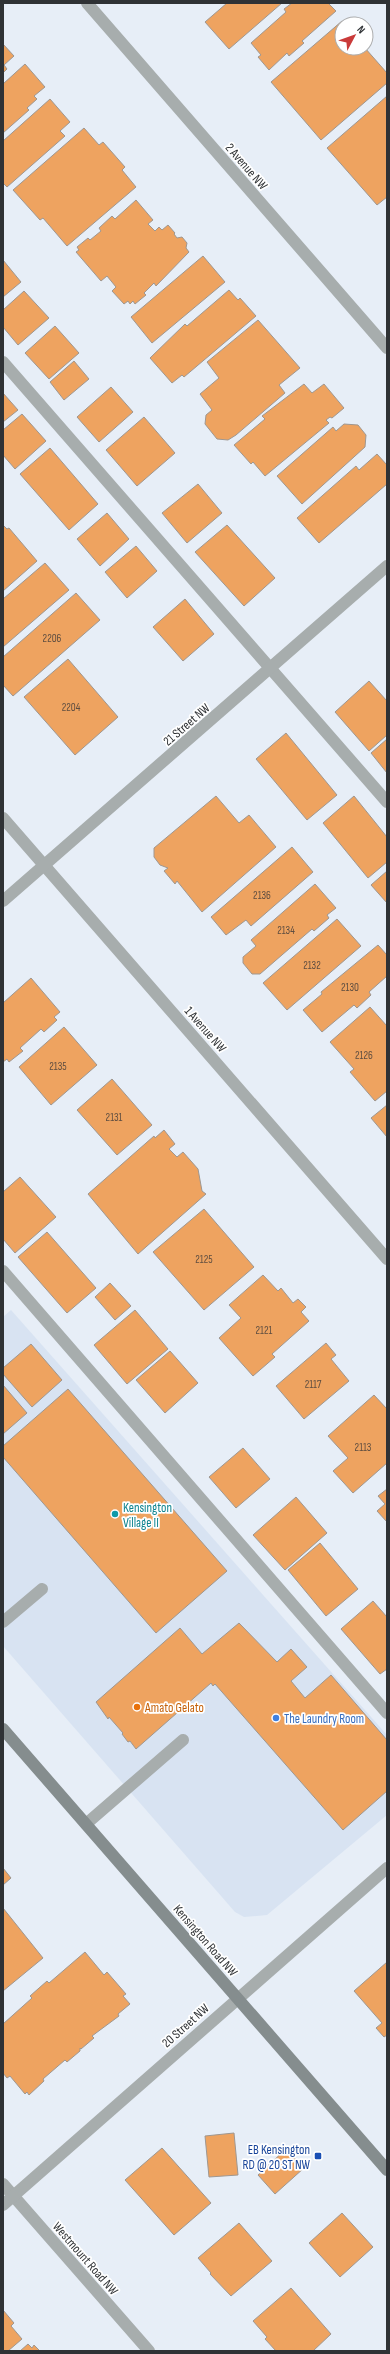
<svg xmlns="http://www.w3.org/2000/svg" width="390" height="2354" font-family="'Sofia Sans Condensed',sans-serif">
<rect width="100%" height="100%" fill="#e7eef7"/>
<polygon fill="#d8e3f2" points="11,1310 387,1735 387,1815 267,1915 244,1917 235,1912 3,1646 3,1317"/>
<g fill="#eea360" stroke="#9f9790">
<polygon points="227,3 282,3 229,49 205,22"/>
<polygon points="292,3 328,3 336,11 302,41 304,43 289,56 287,53 269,70 258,57 261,55 251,43 286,12 284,9"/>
<polygon points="342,21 344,24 342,24 342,48 365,48 387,73 387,83 321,140 271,82"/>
<polygon points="3,44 14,56 4,65 7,69 3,73"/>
<polygon points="25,64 45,87 34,96 37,99 27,108 29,110 3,133 3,84"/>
<polygon points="387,96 387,197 377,205 327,148"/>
<polygon points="50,99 70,122 60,131 65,136 7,187 3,183 3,141"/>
<polygon points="84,128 99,145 103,142 125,167 122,170 136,187 67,246 43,218 40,220 13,190"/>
<polygon points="136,200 153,220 148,224 155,231 159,227 162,230 168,225 175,233 174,234 177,238 182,237 187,243 186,248 189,252 156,286 154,283 144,293 146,295 135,304 133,301 130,304 128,301 124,304 112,291 116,287 107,276 101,281 76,252 79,250 77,247 88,238 90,240 101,231 99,228 112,216 115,219"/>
<polygon points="203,256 225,282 152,343 131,317"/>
<polygon points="3,260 21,282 3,297"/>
<polygon points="229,290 238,300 240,298 256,316 184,377 182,375 172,383 150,358 185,324 187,326"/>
<polygon points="24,291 49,318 18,345 3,327 3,310"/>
<polygon points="258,320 300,368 279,385 285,393 236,435 228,440 217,439 205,424 206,415 212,410 200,394 219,378 207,362"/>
<polygon points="55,326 79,353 49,379 25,353"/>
<polygon points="74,361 89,379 64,400 50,382"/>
<polygon points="304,384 312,393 324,384 344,408 332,418 330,417 326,420 329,423 265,476 253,462 251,464 234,445 265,419 262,416"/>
<polygon points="111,387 133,412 99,442 77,417"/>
<polygon points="3,393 18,410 3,422"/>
<polygon points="22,414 46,441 15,469 3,455 3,430"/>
<polygon points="144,417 175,453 137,486 106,450"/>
<polygon points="344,424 358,425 366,435 365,447 302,504 277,476 333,427 336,431"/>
<polygon points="50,448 98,504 69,530 20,474"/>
<polygon points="377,454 387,465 387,484 319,543 297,518 356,466 359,470"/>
<polygon points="198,484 222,513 187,543 162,513"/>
<polygon points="107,513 129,539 100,566 77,539"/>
<polygon points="3,525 7,529 9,528 37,561 3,591"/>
<polygon points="227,525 275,578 244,606 195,552"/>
<polygon points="136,546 157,571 127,598 105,572"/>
<polygon points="45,563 69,590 3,647 3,599"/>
<polygon points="76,593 100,620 13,696 3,685 3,657"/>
<polygon points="185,599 214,634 183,661 153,627"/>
<polygon points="68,659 118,717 75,755 24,697"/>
<polygon points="369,681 387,701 387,735 369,751 335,712"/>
<polygon points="286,733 337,795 307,820 256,759"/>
<polygon points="387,739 387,773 371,753"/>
<polygon points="216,796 239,823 249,815 276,847 202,912 177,881 175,884 164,871 168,868 160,865 154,857 154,848"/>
<polygon points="354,796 387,837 387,862 368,878 323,823"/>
<polygon points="292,847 313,872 251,926 246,920 226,935 211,917"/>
<polygon points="387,871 387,903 371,885"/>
<polygon points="315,884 336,908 327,915 329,918 314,931 312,929 260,974 252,974 243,963 243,957 256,946 251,940"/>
<polygon points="337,919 361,946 287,1010 263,983"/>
<polygon points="378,945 387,955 387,976 369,992 371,995 357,1008 354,1005 322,1032 303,1010 322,994 321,992"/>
<polygon points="31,978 60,1012 54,1017 57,1020 44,1032 41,1029 20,1048 23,1051 9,1062 7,1059 3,1062 3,1003"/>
<polygon points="370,1007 387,1026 387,1091 375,1101 350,1072 354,1069 330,1042"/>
<polygon points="64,1027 97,1065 51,1105 19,1067"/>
<polygon points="112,1079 152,1125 117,1155 77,1110"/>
<polygon points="387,1105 387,1137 371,1118"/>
<polygon points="164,1130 175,1144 169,1149 177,1157 183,1152 198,1169 202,1191 206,1194 138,1254 88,1194 154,1136 155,1138"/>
<polygon points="20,1177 56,1217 15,1253 3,1239 3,1192"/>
<polygon points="204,1209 254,1267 204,1310 153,1252"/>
<polygon points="47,1232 96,1288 67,1313 18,1257"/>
<polygon points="263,1275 278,1291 281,1288 293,1303 298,1299 306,1307 301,1312 309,1321 272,1354 275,1357 253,1376 219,1338 241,1318 229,1305"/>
<polygon points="110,1283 131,1306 115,1320 95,1297"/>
<polygon points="135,1310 168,1349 127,1384 94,1345"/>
<polygon points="326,1343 336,1355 331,1359 349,1381 304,1419 276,1386"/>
<polygon points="31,1344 62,1380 32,1407 3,1374 3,1368"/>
<polygon points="170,1351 198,1383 165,1413 136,1380"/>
<polygon points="3,1385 27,1413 3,1434"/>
<polygon points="68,1389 227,1571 156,1633 3,1457 3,1446"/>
<polygon points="374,1395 387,1409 387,1463 353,1493 333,1471 348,1458 328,1436"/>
<polygon points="243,1448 270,1479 236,1508 209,1477"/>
<polygon points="387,1489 387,1522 377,1511 385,1504 378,1496"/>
<polygon points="296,1497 327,1533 285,1570 253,1535"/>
<polygon points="320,1543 358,1589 326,1616 288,1570"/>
<polygon points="373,1601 387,1617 387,1669 380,1674 341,1629"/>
<polygon points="239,1623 277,1662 291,1649 307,1667 291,1681 305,1698 331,1675 387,1740 387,1791 343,1830 215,1684 213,1686 211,1683 136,1749 130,1741 128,1742 122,1734 123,1733 109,1717 108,1719 96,1702 180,1628 202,1654"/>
<polygon points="3,1868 11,1878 3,1885"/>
<polygon points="3,1908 43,1958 3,1991"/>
<polygon points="85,1952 104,1975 107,1972 126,1994 123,1996 130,2004 118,2014 119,2016 92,2036 94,2038 81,2049 80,2048 80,2051 67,2062 65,2060 43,2079 44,2081 29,2095 27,2092 25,2094 10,2076 7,2078 3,2073 3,2024 32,1998 30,1996 47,1981 49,1983"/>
<polygon points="387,1962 387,2035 384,2037 376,2028 382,2023 354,1991"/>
<polygon points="234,2133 238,2175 209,2177 205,2136"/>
<polygon points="162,2148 211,2203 174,2235 125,2180"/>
<polygon points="286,2149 304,2168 275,2194 258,2175"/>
<polygon points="342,2213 373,2247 340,2277 309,2243"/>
<polygon points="239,2223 272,2261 231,2296 210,2274 211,2273 198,2258"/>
<polygon points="291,2288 331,2334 313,2351 276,2351 265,2339 267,2337 253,2321"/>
<polygon points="3,2310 14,2323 11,2326 22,2339 8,2351 3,2351"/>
<polygon points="28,2344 32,2348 34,2345 40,2351 20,2351"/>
</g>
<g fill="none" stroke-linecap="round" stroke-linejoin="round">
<g stroke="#a7adad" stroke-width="12">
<polyline points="3,362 387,802"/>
<polyline points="3,1271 387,1713"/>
<polyline points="3,1622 42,1589"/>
<polyline points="86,1824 183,1740"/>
</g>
<g stroke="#a7adad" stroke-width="12">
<polyline points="87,3 387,348"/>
<polyline points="3,818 387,1259"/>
<polyline points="3,901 387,566"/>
<polyline points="3,2184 149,2351"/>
<polyline points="3,2205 387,1868"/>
</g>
<polyline stroke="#858d8e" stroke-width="12" points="3,1729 387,2170"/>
</g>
<circle fill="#0f9aa8" stroke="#fff" stroke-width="1.5" cx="115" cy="1514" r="4"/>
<circle fill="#e8710a" stroke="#fff" stroke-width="1.5" cx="137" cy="1707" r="4"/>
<circle fill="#3f7fe0" stroke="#fff" stroke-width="1.5" cx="276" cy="1718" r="4"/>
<rect fill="#1a4fb4" stroke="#fff" stroke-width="1.5" x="314" y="2152" width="8" height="8" rx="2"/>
<g text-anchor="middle" stroke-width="3.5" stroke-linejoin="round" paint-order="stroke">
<g font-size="11" fill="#5f4e40">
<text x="52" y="642">2206</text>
<text x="71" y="711">2204</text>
<text x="262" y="899">2136</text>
<text x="286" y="934">2134</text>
<text x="312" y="969">2132</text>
<text x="350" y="991">2130</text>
<text x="364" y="1059">2126</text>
<text x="58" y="1070">2135</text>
<text x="114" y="1121">2131</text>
<text x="204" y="1263">2125</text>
<text x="264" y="1334">2121</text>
<text x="313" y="1388">2117</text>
<text x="363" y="1451">2113</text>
</g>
<g font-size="13" fill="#2f3235" stroke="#fff">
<text transform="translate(247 166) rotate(49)" y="5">2 Avenue NW</text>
<text transform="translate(186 724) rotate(-41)" y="5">21 Street NW</text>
<text transform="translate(206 1029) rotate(49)" y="5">1 Avenue NW</text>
<text transform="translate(206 1940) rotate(49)" y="5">Kensington Road NW</text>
<text transform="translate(185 2025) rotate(-42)" y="5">20 Street NW</text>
<text transform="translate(86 2258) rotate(49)" y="5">Westmount Road NW</text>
</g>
<g font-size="13" fill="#0d838f" stroke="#fff" text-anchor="start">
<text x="123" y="1512">Kensington<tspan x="123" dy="15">Village II</tspan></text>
</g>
<g font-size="13" fill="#c56008" stroke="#fff" text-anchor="start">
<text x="145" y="1712">Amato Gelato</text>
</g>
<g font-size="13" fill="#366cbe" stroke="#fff" text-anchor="start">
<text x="284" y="1723">The Laundry Room</text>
</g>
<g font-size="13" fill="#164399" stroke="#fff" text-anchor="end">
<text x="310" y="2154">EB Kensington<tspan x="310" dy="15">RD @ 20 ST NW</tspan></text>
</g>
</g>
<rect width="390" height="2354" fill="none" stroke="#2f3235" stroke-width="8"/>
<g transform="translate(354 36) rotate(49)"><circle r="19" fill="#ffffff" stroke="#acadae"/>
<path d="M0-3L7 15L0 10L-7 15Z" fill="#ca3b3a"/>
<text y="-6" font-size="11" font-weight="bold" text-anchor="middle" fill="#2f3235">N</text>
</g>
</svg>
